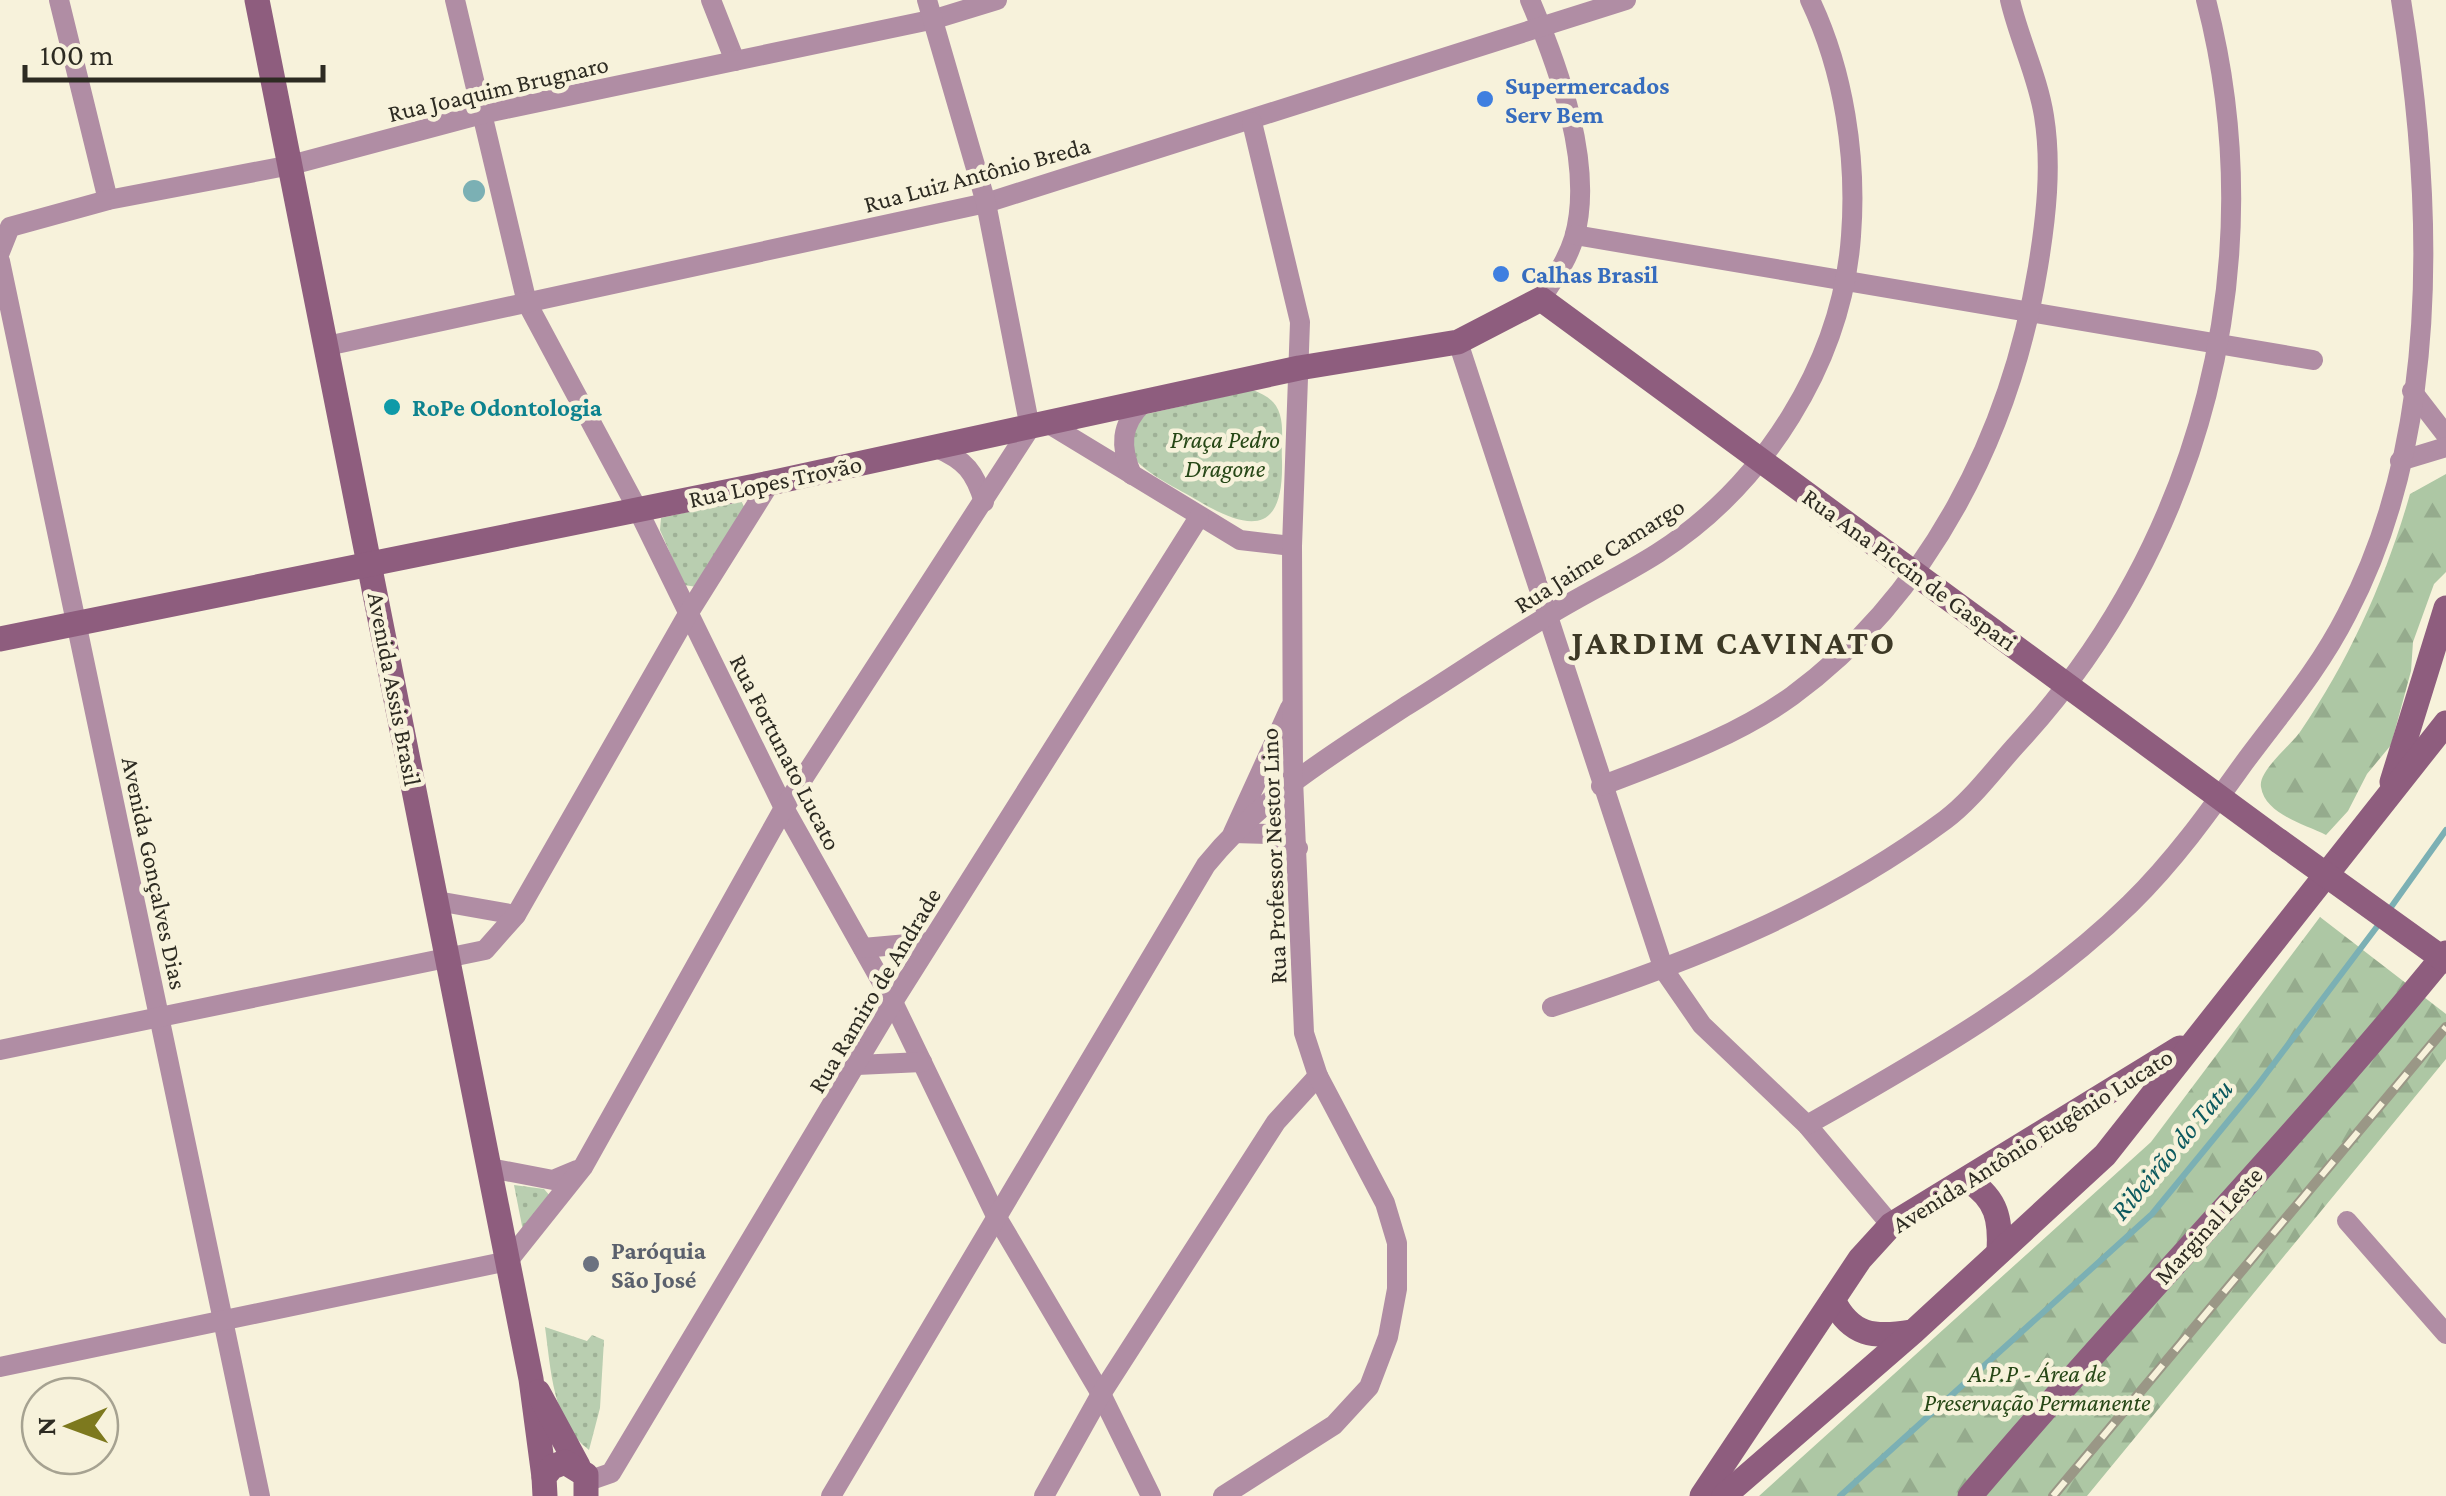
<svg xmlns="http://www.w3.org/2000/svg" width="2446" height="1496" font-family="'Crimson Pro',serif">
<defs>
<pattern id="forest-firs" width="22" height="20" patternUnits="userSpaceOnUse" patternTransform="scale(2.5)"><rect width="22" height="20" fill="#adc7a4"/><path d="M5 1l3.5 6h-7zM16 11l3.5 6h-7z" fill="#95ab8d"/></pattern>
<pattern id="park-dots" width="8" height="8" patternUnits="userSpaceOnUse" patternTransform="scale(2.5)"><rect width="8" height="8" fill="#b9ceb0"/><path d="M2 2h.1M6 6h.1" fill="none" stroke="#9fb197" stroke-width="1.8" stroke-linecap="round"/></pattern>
</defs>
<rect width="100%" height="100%" fill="#f7f2db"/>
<g fill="url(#forest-firs)">
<path d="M2446 474V572L2434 584 2413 642 2411 671 2391 745 2367 774 2348 811 2326 835C2304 824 2265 814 2261 787 2258 771 2291 745 2300 732 2350 659 2386 578 2410 494Z"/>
<polygon points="2320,917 2446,1014 2446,1059 2087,1496 1759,1496 2151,1142"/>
</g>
<g fill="url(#park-dots)">
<path d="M1253 390C1265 395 1276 400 1280 415 1284 428 1281 447 1282 461 1284 542 1243 528 1190 496 1167 483 1143 472 1128 451L1138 416Z"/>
<polygon points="741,500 746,512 697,587 684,585 660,530 661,518"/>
<polygon points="514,1185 544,1189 551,1197 524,1236"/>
<path d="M545 1327 587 1341 592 1335 604 1340 600 1408 589 1450C552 1422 551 1369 545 1327Z"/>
</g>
<circle fill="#7bb0b4" cx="474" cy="191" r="11"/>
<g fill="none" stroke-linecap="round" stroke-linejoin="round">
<g stroke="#7bb0b4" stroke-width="6">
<polyline points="2389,910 2446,830"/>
<polyline points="1840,1496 2152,1214 2257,1086 2382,920"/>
</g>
<g stroke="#b08da4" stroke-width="20">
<polyline points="59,0 108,200"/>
<polyline points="455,0 527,303 638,510 784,808 893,1002 996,1216 1101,1394 1151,1496"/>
<polyline points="711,0 735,61"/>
<path d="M1530 0C1558 66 1595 166 1574 238 1567 261 1554 279 1541 299"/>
<polyline points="1575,235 2313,360"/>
<polyline points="0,252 10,227 108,200 291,165 482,114 935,19 997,0"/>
<polyline points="0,261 260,1496"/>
<polyline points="1458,342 1664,970 1702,1025 1807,1125 1891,1225"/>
<polyline points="327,346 986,203 1626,0"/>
<polyline points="2412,391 2446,435"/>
<polyline points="1049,424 1240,540 1292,546"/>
<path d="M937 448C965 460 975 472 984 502"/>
<polyline points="2400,461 2446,447"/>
<path d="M1132 475C1120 447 1120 425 1143 403"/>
<polyline points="1290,708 1233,833 1269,834 1298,848"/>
<path d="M1601 786C1666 761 1735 737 1792 696 1930 595 2011 432 2038 267 2046 218 2052 166 2044 116 2038 77 2019 39 2010 0"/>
<polyline points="437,901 516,915"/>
<polyline points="863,948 930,942"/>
<path d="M1552 1007C1693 961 1825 909 1945 820 1972 800 1995 768 2018 743 2202 544 2274 262 2206 0"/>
<polyline points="0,1050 485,950 516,915 688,614 770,483"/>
<polyline points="857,1065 922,1062"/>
<path d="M1807 1125C1921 1060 2036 996 2130 904 2174 861 2209 812 2244 763 2281 713 2318 671 2347 614 2442 433 2433 196 2401 0"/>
<polyline points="490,1168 553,1180 577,1170"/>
<polyline points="2347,1221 2446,1334"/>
<polyline points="0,1367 508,1261 583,1167 784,808 1030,428 986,203 927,0"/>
<polyline points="588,1481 611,1473 893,1002 1199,517"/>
<path d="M831 1496 1206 865C1262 796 1333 754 1406 706 1453 677 1499 645 1546 617 1583 594 1622 576 1658 553 1764 485 1842 362 1851 236 1857 158 1844 71 1810 0"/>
<polyline points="1044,1496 1101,1394 1276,1122 1318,1076"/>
<polyline points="1223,1496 1334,1425 1369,1387 1388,1337 1397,1289 1397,1243 1385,1203 1318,1076 1304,1033 1293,779 1292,546 1300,322 1252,122"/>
</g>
<g stroke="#8e5d7e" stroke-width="25">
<polyline points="257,0 531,1379 544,1477"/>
<polyline points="0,639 770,483 1299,368 1458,342 1541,299 2279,841"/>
<polyline points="2392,782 2446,608"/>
<path d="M1969 1181C1997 1199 2001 1220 1999 1252"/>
<path d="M1833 1300C1851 1336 1874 1338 1911 1332"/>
<polyline points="538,1392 578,1466"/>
<polyline points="545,1496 544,1477 552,1467 565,1462 586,1475 586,1496"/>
<polyline points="1702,1496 1860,1259 1891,1225 2180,1048"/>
<polyline points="1724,1496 1913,1332 2105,1155 2446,723"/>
<path d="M1970 1496C2125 1312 2294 1140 2446 953"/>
</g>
<g stroke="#9a9786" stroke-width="10">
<polyline id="rail" points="2053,1496 2446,1027"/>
</g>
<use href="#rail" stroke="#f7f2db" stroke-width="6" stroke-dasharray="19" stroke-linecap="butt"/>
<polyline stroke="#8e5d7e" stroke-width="25" points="2279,841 2446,961"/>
</g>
<g fill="#3f7fe0" stroke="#f7f2db" stroke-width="4">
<circle cx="1485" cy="99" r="10"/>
<circle cx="1501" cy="274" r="10"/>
</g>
<circle fill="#0f9aa8" stroke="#f7f2db" stroke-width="4" cx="392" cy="407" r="10"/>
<circle fill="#6b7280" stroke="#f7f2db" stroke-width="4" cx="591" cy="1264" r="10"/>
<g text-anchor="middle" stroke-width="9" stroke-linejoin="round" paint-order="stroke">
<g font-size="25" font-weight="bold" fill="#366cbe" stroke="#f7f2db" text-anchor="start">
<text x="1505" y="94">Supermercados<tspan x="1505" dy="29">Serv Bem</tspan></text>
<text x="1521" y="283">Calhas Brasil</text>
</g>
<g font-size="25" fill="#2d2b22" stroke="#f7f2db">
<text transform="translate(498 88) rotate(-13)" y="9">Rua Joaquim Brugnaro</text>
<text transform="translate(977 174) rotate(-15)" y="9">Rua Luiz Antônio Breda</text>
<text transform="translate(775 481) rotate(-12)" y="9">Rua Lopes Trovão</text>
<text transform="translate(1599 555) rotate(-32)" y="9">Rua Jaime Camargo</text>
<text transform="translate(1910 569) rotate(36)" y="9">Rua Ana Piccin de Gaspari</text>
<text transform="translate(395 689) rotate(79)" y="9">Avenida Assis Brasil</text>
<text transform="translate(786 752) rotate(63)" y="9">Rua Fortunato Lucato</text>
<text transform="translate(1273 856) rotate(-92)" y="9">Rua Professor Nestor Lino</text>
<text transform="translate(155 873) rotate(78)" y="9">Avenida Gonçalves Dias</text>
<text transform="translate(874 990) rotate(-59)" y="9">Rua Ramiro de Andrade</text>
<text transform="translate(2032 1140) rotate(-32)" y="9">Avenida Antônio Eugênio Lucato</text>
<text transform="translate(2208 1225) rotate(-48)" y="9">Marginal Leste</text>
</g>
<g font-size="25" font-weight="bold" fill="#0d838f" stroke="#f7f2db" text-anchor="start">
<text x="412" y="416">RoPe Odontologia</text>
</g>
<g font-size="25" font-style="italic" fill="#264716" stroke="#f7f2db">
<text x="1225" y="448">Praça Pedro<tspan x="1225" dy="29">Dragone</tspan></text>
<text x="2037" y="1382">A.P.P - Área de<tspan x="2037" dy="29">Preservação Permanente</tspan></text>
</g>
<g font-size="25" font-weight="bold" fill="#5b616d" stroke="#f7f2db" text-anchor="start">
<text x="611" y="1259">Paróquia<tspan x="611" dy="29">São José</tspan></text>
</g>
<g font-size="28" font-style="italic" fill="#0b595e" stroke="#f7f2db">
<text transform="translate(2171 1149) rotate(-50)" y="10">Ribeirão do Tatu</text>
</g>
<g font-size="35" font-weight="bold" letter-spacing="2.5" fill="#3d3926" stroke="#f7f2db">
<text x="1734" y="654">JARDIM CAVINATO</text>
</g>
</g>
<g transform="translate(70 1426) rotate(269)"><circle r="48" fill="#f7f2db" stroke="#a6a291" stroke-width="2.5"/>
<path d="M0-8L18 38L0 25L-18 38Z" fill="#7d791e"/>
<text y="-15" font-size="28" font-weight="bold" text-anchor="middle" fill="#2d2b22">N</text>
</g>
<path d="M25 65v15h298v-15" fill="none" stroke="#2d2b22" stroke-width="5"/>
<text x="40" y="65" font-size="30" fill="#2d2b22" stroke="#f7f2db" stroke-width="8" paint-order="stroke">100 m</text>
</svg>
